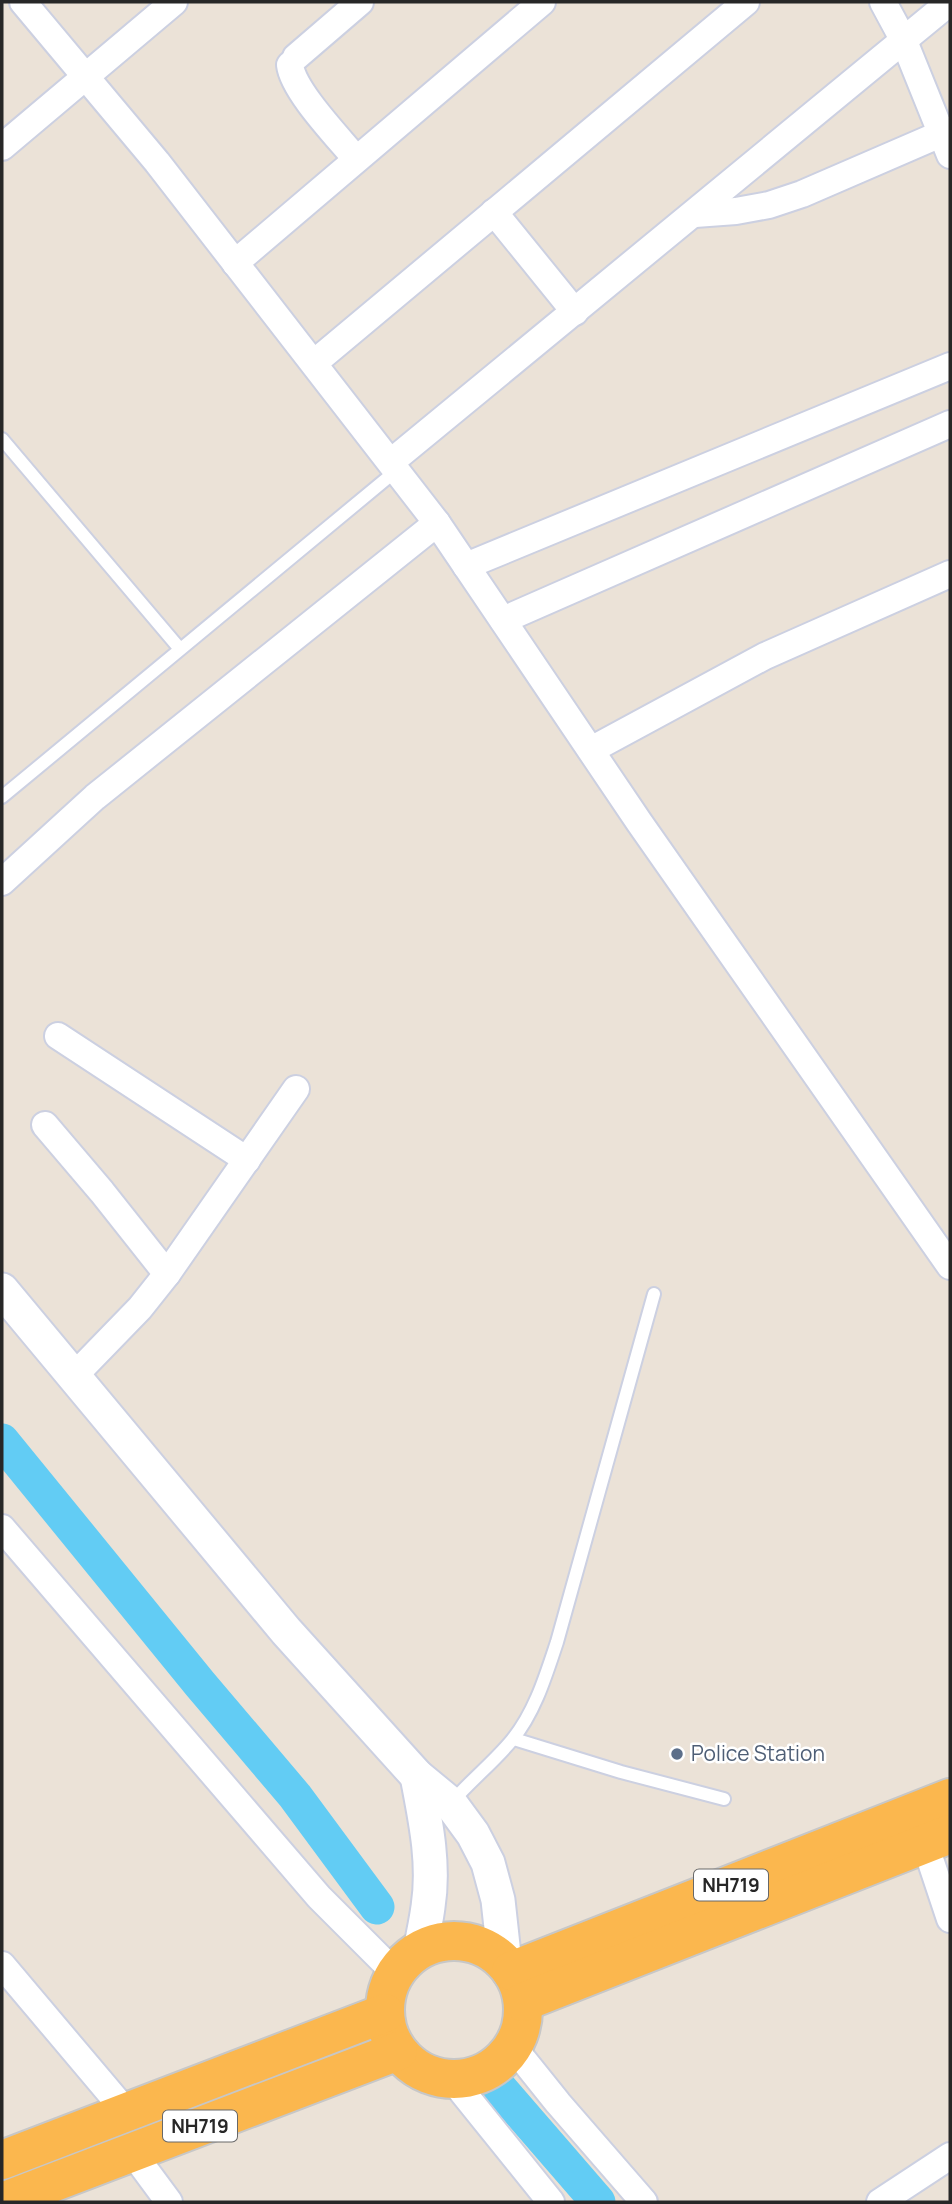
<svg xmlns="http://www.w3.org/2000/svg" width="952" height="2204" font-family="Manrope,sans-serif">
<rect width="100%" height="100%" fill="#ebe2d7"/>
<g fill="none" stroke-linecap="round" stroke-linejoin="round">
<g stroke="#62ccf4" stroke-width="35">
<polyline points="2,1441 200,1684 295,1796 377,1907"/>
<polyline points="488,2075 598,2202"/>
</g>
<g stroke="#ccd0e1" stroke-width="16">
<g id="service">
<polyline points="2,439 180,649"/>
<polyline points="2,797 397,470"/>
<polyline points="514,1739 621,1772 724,1799"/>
<path d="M452 1802C471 1780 494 1762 512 1740 535 1712 546 1675 557 1642L654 1294"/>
</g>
</g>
<g stroke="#ccd0e1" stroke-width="30">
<g id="minor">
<polyline points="23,2 157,162 437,523"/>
<polyline points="883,2 904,41 950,155"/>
<polyline points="296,57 360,2"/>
<path d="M290 65C293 91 339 138 356 159"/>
<polyline points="2,147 174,2"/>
<polyline points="494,212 575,312"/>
<polyline points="695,214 736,211 769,205 802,194 950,130"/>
<polyline points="235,263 542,2"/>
<polyline points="314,363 746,2"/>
<polyline points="391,462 950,2"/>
<polyline points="466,566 950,366"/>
<polyline points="503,620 950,424"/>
<polyline points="591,750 765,656 950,574"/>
<polyline points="2,882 95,797 437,523 639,822 950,1266"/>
<polyline points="58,1036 247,1160"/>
<polyline points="45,1125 102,1192 167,1274"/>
<polyline points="74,1376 140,1308 167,1274 296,1089"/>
<polyline points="2,1528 319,1897 395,1973"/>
<polyline points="925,1844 950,1919"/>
<polyline points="2,1965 127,2113"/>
<polyline points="513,2047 558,2103 644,2202"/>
<polyline points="452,2079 551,2202"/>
<polyline points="132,2152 169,2202"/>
<polyline points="880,2202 950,2156"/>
</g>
</g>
<g stroke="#ccd0e1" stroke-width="37">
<g id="tertiary">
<polyline points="2,1290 286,1631 417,1776 451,1804 473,1834 488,1863 498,1900 505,1964"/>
<path d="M417 1776C425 1818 435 1863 428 1907 426 1922 423 1936 420 1950"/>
</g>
</g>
<g stroke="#c7c7c7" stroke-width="42">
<g id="trunk">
<circle cx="454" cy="2010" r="69"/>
<polyline points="511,1971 950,1798"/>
<polyline points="523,2002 950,1834"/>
<polyline points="2,2160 385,2013"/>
<polyline points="2,2202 398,2051"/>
</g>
</g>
<use href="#service" stroke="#fff" stroke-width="12"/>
<use href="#minor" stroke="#fff" stroke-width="26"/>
<use href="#tertiary" stroke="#fff" stroke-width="33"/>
<use href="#trunk" stroke="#fbb74e" stroke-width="38"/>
</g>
<circle fill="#5c6f8a" stroke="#fff" stroke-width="2.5" cx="677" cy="1754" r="7"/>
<g text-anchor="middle" stroke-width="5" stroke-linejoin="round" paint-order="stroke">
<g fill="#fff" stroke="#686868" stroke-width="2">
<rect x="694" y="1869.5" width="74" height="31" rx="5"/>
<rect x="163" y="2110.5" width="74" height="31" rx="5"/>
</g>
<g font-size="19" font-weight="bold" fill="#272727">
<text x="731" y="1892">NH719</text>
<text x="200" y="2133">NH719</text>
</g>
<g font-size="21" fill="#4e5e75" stroke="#fff" text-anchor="start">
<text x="691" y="1761">Police Station</text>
</g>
</g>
<rect width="952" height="2204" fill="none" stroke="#272727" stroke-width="7"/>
</svg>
